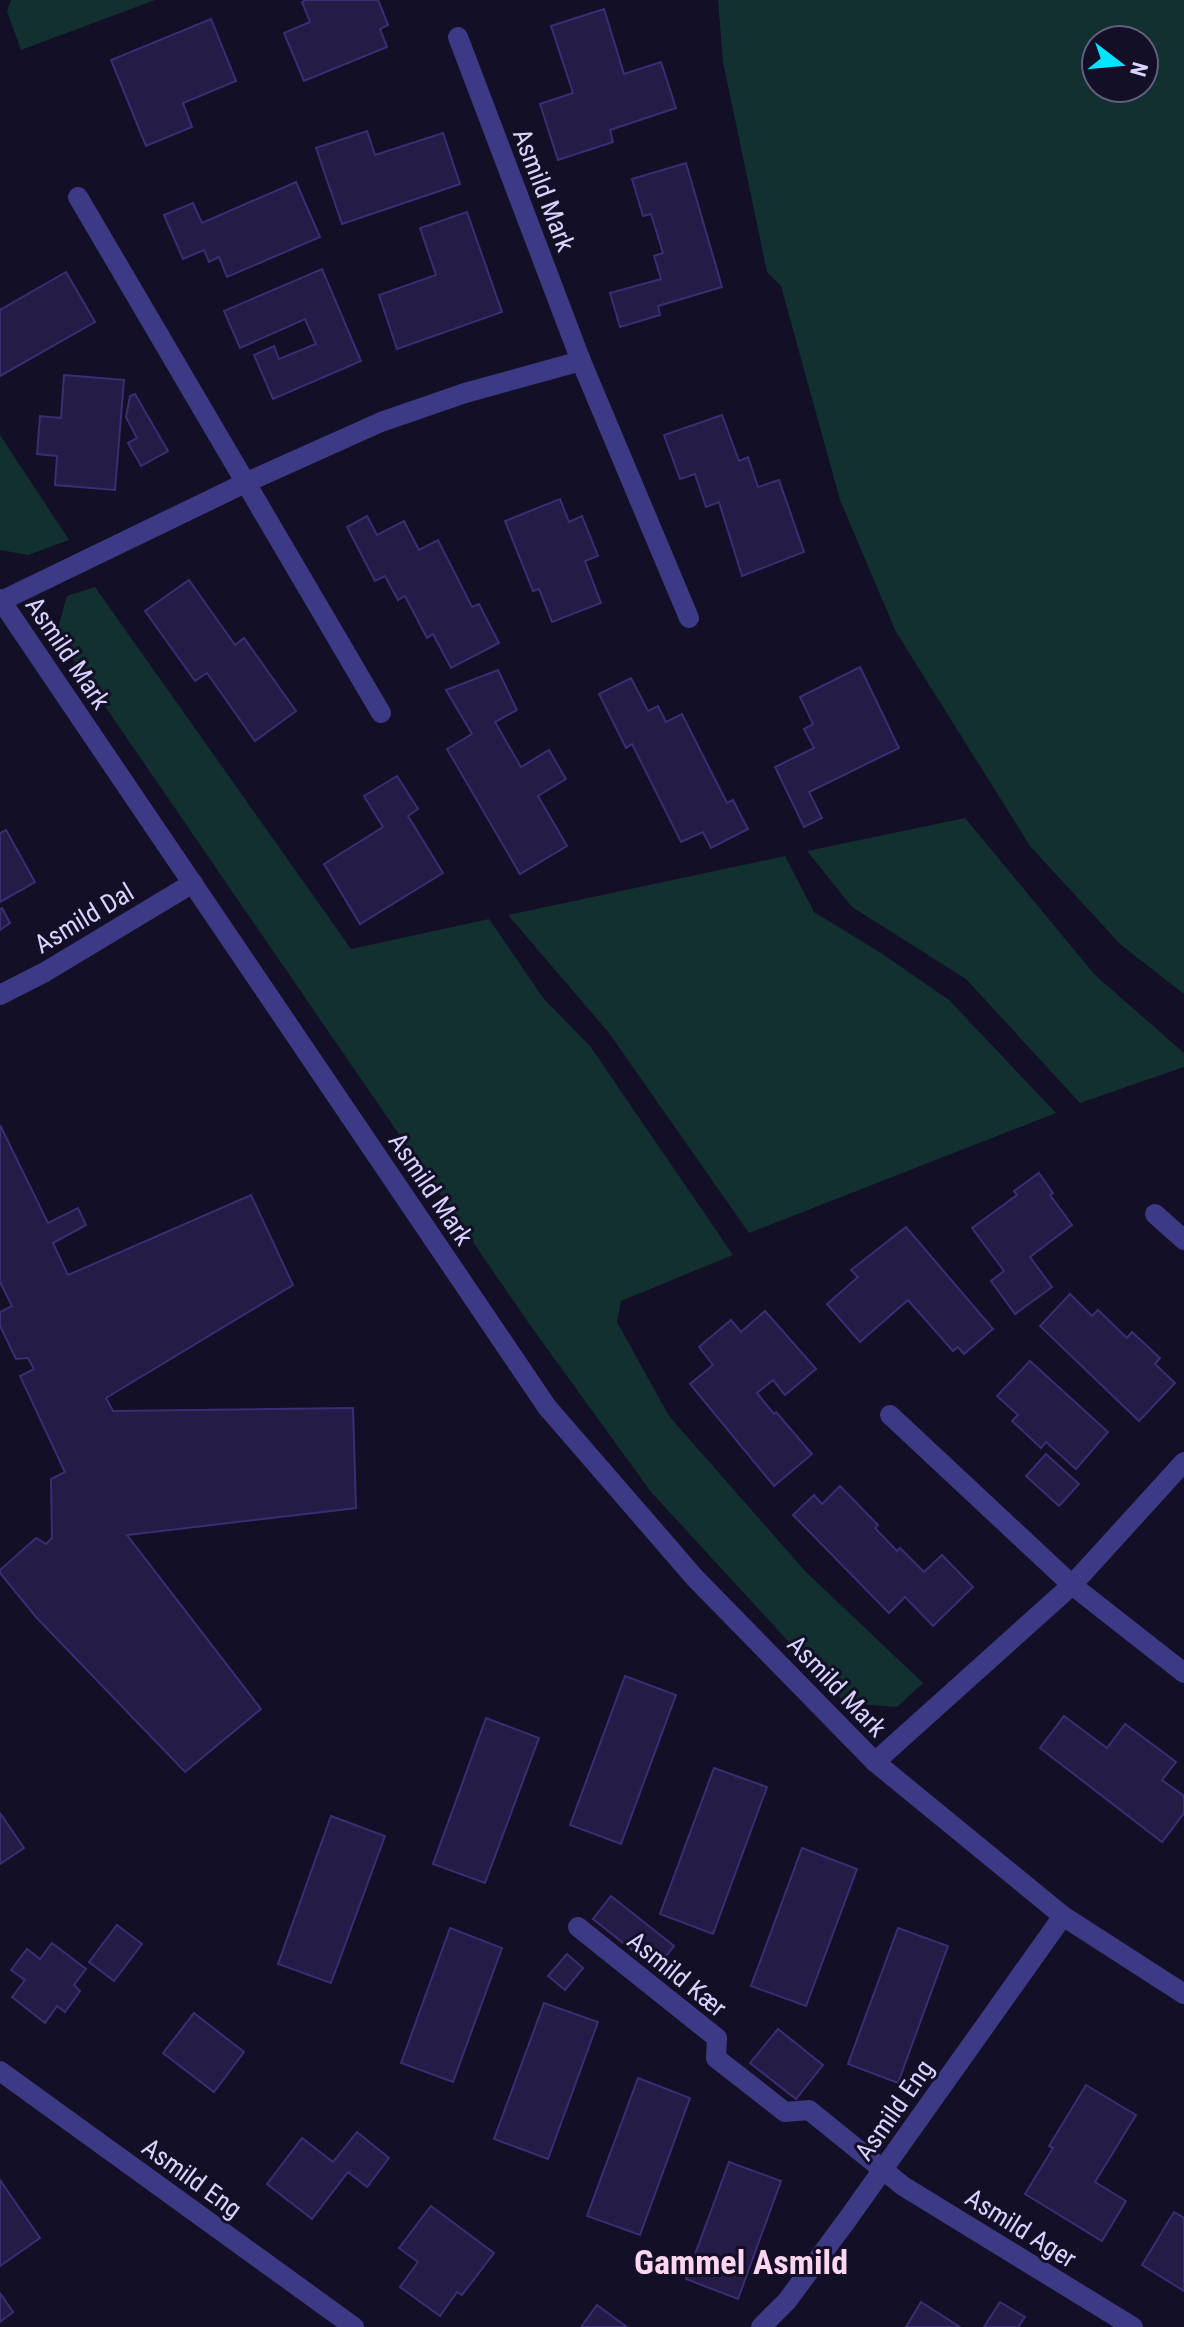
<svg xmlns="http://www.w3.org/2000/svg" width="1184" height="2327" font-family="'Roboto Condensed',sans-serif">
<rect width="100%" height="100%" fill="#130f26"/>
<g fill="#12302f" fill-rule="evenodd">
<polygon points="11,0 155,0 21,50 7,11"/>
<path d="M718 0H1184V994L1121 945 1030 846 896 632 840 500 781 286 767 272 723 62ZM1096 40H1144V88H1096Z"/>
<polygon points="0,435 69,540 28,555 0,550"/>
<polygon points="95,587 351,949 489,919 544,999 590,1046 733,1255 621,1301 617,1322 669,1416 805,1571 923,1683 897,1707 845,1703 651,1492 530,1325 56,635 67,596"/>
<polygon points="965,818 1095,975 1184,1053 1184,1067 1080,1103 966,979 852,907 807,851"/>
<polygon points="785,856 814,912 881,953 949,1000 1056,1113 749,1233 609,1033 508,915"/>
</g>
<g fill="#241b47" stroke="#3b2d73" stroke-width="2">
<polygon points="306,0 378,0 388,25 380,29 387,47 304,81 284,33 310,22 302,2"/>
<polygon points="604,9 624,74 661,62 676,108 610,130 613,142 558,160 540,104 573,93 551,26"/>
<polygon points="211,19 236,81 183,103 192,127 146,146 111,60"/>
<polygon points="367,131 375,155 443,133 460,184 342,224 316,148"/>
<polygon points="686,163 722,287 658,306 660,315 620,327 610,293 661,279 654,256 663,253 651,214 643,216 632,179"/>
<polygon points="296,182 320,237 227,277 219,257 209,262 204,250 183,259 164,215 193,203 202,223"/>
<polygon points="467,212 502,312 397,349 379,295 436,275 420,228"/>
<polygon points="322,269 361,361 273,399 254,355 274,346 279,359 316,344 305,319 240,348 224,311"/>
<polygon points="66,272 95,322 0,376 0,310"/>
<polygon points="64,375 124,380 115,490 55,485 57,456 37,454 40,416 61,418"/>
<polygon points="135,394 168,451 141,466 128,443 137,438 126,417 130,396"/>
<polygon points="722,415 739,461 748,457 758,487 779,480 804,552 742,576 719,502 706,507 695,474 680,479 664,435"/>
<polygon points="560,499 569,522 582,516 598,556 585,561 601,603 552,622 539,589 533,591 505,521"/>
<polygon points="367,516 377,535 404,521 419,550 438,540 472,607 479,604 499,643 451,668 433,634 427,638 405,596 398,600 385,576 375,581 347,527"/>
<polygon points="189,580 235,645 244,638 296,711 255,741 207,673 195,681 145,611"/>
<polygon points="860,667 899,748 809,792 822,818 804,827 775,767 814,748 804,729 813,724 800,697"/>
<polygon points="498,670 517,710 495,722 521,767 549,750 566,779 538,796 567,846 520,874 447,749 472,734 446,690"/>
<polygon points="631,678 648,711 658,706 666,722 682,714 727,803 733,800 748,829 711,848 703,832 681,842 632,744 626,748 599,694"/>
<polygon points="397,776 418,809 408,816 443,873 360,924 324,864 383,827 364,796"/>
<polygon points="6,830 35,882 0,902 0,833"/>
<polygon points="2,908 10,923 0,930 0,909"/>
<polygon points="0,1125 48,1223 78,1208 86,1225 53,1243 68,1275 251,1195 293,1285 106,1398 113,1411 353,1408 356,1508 127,1535 261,1709 185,1772 36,1617 0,1573 0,1570 36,1538 46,1544 52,1538 51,1479 65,1472 20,1376 34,1369 28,1358 16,1359 0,1326 0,1312 12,1306 0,1282"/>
<polygon points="1039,1173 1053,1193 1050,1195 1072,1225 1030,1257 1052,1287 1015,1314 991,1281 1004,1271 972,1228 1017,1195 1014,1191"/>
<polygon points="906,1227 993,1329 964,1354 958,1347 953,1351 908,1300 860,1342 827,1304 858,1277 851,1270"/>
<polygon points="1070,1294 1092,1316 1098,1310 1127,1338 1132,1332 1160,1358 1155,1364 1175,1383 1139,1421 1040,1326"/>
<polygon points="765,1311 816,1369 785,1395 773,1380 757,1393 774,1414 776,1412 812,1454 774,1486 690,1384 713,1365 699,1347 731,1320 741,1332"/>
<polygon points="1030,1361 1108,1432 1076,1469 1046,1442 1041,1448 1012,1421 1018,1415 997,1396"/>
<polygon points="1046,1454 1079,1484 1059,1506 1026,1476"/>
<polygon points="840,1486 878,1525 875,1528 897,1551 900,1548 924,1572 942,1555 973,1587 933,1626 905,1597 889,1613 793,1515 814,1495 822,1504"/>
<polygon points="625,1676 676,1695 621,1844 570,1825"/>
<polygon points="1064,1716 1107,1748 1125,1724 1176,1762 1162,1780 1184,1796 1184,1813 1162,1842 1040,1748"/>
<polygon points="486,1718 539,1738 485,1883 433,1864"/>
<polygon points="714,1768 767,1787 713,1934 660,1914"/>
<polygon points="0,1813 24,1848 0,1864"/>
<polygon points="331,1816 385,1836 331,1983 278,1964"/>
<polygon points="802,1848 857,1869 806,2006 751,1986"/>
<polygon points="611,1896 674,1946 656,1969 593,1919"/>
<polygon points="117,1925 142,1944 114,1981 89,1962"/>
<polygon points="450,1928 502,1948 453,2082 401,2063"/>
<polygon points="898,1928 948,1946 898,2083 848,2064"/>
<polygon points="52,1943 86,1969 74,1985 80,1991 65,2012 57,2006 45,2023 12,1997 25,1980 11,1970 27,1949 40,1959"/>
<polygon points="567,1954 583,1968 565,1990 548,1976"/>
<polygon points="544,2003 598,2022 548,2159 494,2139"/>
<polygon points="194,2013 244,2052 214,2092 163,2053"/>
<polygon points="778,2029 823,2065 796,2099 750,2063"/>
<polygon points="638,2078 690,2098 640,2235 587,2216"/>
<polygon points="1086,2085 1136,2115 1095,2182 1126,2201 1102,2241 1025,2194 1053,2148 1049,2146"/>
<polygon points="357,2132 389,2158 367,2187 348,2172 312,2219 267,2184 302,2138 333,2162"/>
<polygon points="729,2162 781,2181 738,2299 686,2279"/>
<polygon points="0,2180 40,2238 0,2266"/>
<polygon points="431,2206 494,2253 462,2295 457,2292 440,2316 400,2287 418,2262 399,2248"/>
<polygon points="1174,2212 1184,2218 1184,2291 1142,2265"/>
<polygon points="0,2293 13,2312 0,2322"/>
<polygon points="921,2302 960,2327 906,2327"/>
<polygon points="1000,2302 1025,2317 1018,2327 984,2327"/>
<polygon points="597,2305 627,2327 581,2327"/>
</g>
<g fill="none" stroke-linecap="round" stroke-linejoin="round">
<g stroke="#3d3a85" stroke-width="20">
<polyline points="458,37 581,361 689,618"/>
<polyline points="78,197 381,713"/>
<polyline points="0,599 547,1407 695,1578 875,1762 1063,1916 1184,1994"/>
<polyline points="1,601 245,483 381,422 465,393 581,361"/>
<polyline points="0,995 45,972 193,883"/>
<polyline points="1155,1214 1184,1240"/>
<polyline points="890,1415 1072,1585 1184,1673"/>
<polyline points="875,1762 1072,1585 1184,1462"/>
<polyline points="578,1927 717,2038 716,2058 785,2112 809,2110 903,2186 1133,2327"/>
<polyline points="0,2071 354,2327"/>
<polyline points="761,2327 787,2301 847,2220 1063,1916"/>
</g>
</g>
<g text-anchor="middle" stroke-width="6" stroke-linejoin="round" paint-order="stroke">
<g font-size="26" fill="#d9d4ff" stroke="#130f26">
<text transform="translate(544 190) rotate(69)" y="9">Asmild Mark</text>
<text transform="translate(68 653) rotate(56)" y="9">Asmild Mark</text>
<text transform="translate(84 918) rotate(-31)" y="9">Asmild Dal</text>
<text transform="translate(431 1189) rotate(56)" y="9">Asmild Mark</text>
<text transform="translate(837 1686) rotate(46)" y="9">Asmild Mark</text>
<text transform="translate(677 1974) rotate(39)" y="9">Asmild Kær</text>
<text transform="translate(894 2110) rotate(-55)" y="9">Asmild Eng</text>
<text transform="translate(192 2178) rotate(36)" y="9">Asmild Eng</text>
<text transform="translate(1021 2228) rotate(32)" y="9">Asmild Ager</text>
</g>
<g font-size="34" font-weight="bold" fill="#ffd6f0" stroke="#130f26">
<text x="741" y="2274">Gammel Asmild</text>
</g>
</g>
<g transform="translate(1120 64) rotate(106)"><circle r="38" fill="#130f26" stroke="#625e7d" stroke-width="2"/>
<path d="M0-6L14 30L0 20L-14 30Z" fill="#00e5ff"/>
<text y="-12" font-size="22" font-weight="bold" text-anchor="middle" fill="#d9d4ff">N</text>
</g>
</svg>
